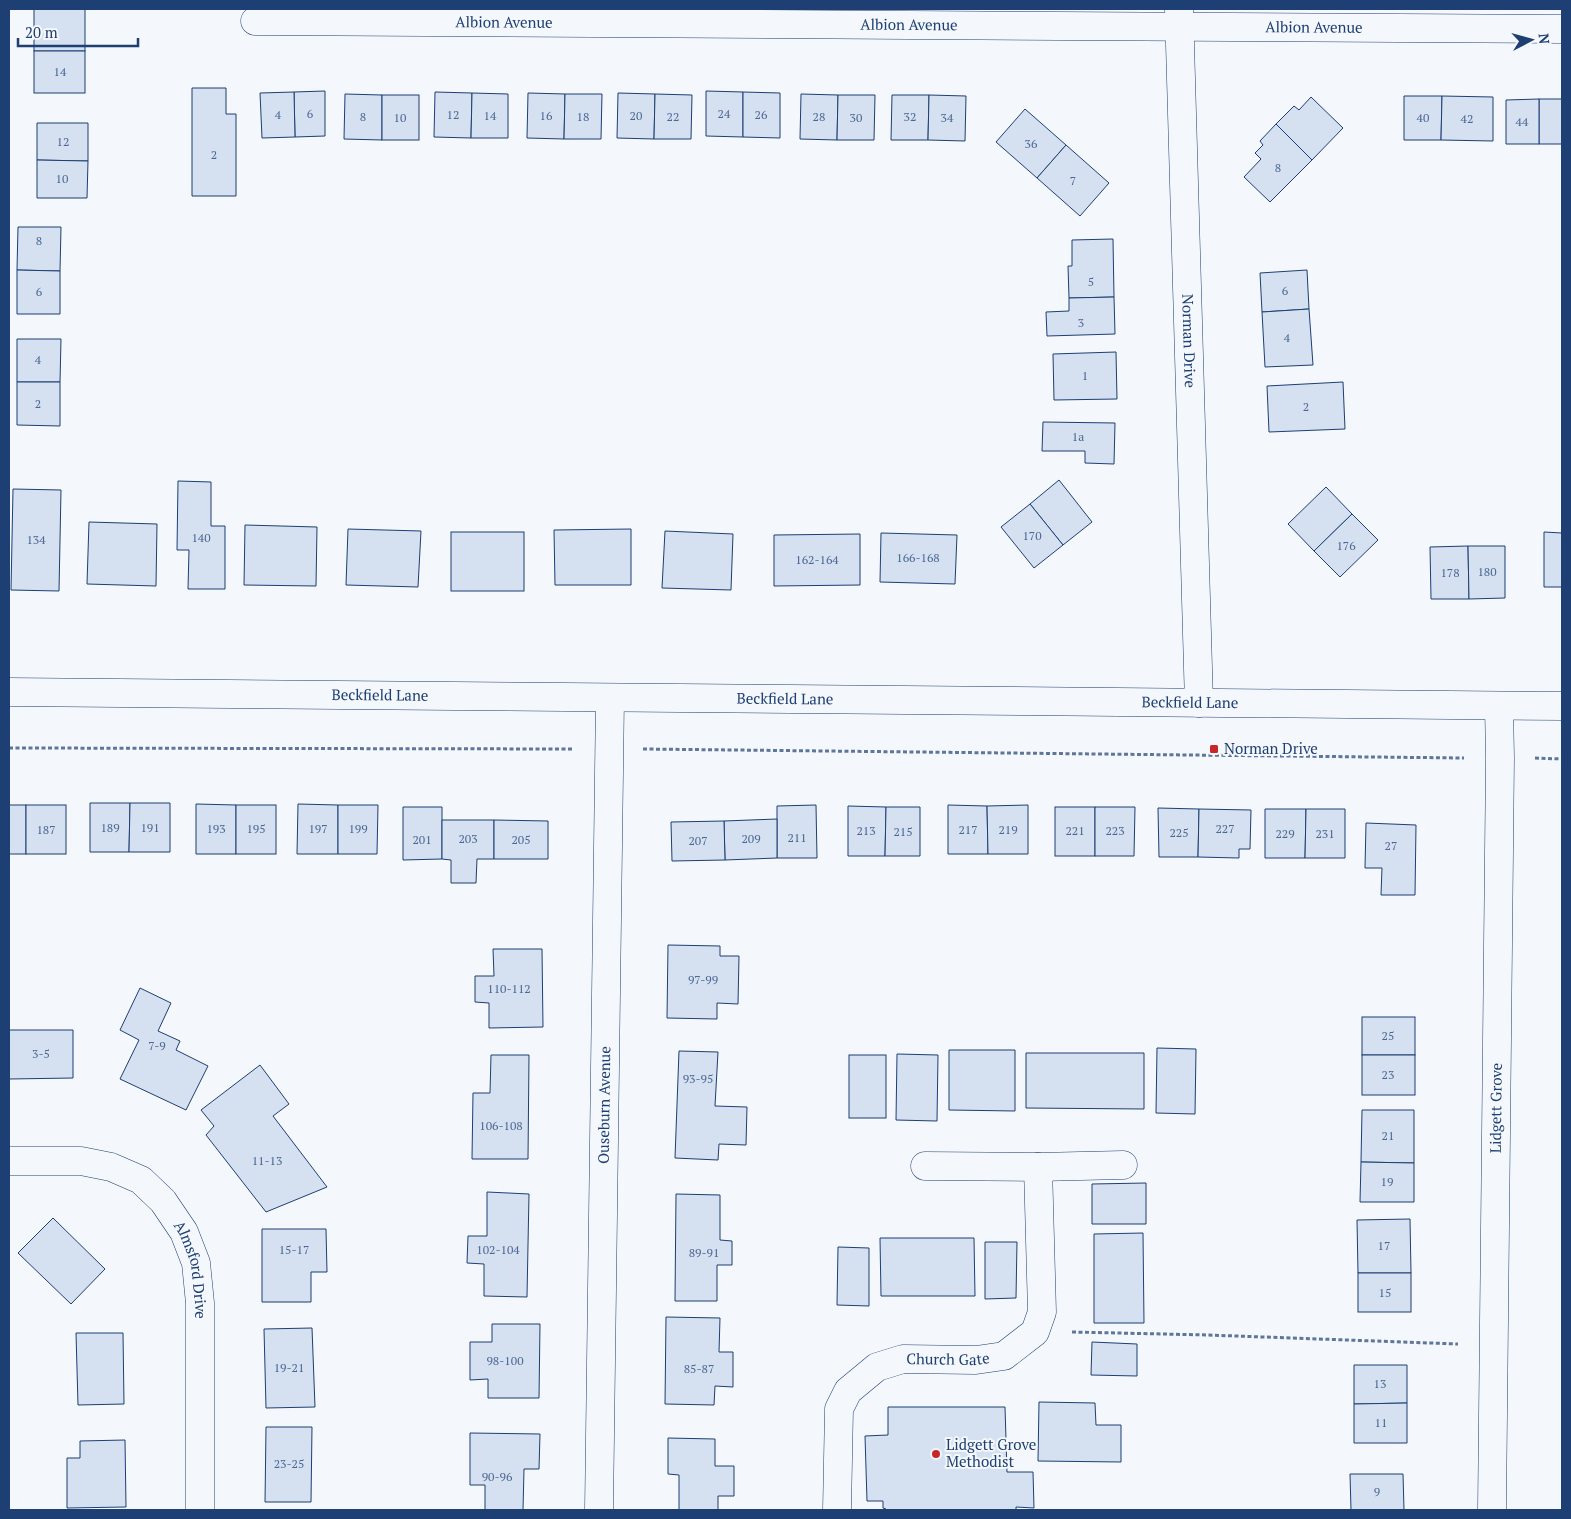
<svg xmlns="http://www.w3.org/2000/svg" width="1571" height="1519" font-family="'PT Serif',serif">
<rect width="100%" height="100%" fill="#f4f7fb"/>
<g fill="#d5e0f0" stroke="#1d3f73">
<rect x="34" y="9" width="51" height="42"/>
<rect x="34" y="51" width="51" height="42"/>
<polygon points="192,88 226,88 226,114 236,114 236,196 192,196"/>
<polygon points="325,91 325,136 295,137 294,92"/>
<polygon points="706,91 743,92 743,137 706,136"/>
<polygon points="294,92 295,137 262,138 260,93"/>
<polygon points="435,92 472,93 471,138 434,137"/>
<polygon points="743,92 780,93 780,138 743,137"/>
<polygon points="472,93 508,94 508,138 471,138"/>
<polygon points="528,93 565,94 564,139 527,138"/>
<polygon points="618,93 655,94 654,139 617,138"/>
<polygon points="345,94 382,95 382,140 344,139"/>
<polygon points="565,94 602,94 601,139 564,139"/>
<polygon points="655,94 692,95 691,139 654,139"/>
<polygon points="801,94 838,95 837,140 800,139"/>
<rect x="382" y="95" width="37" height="45"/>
<polygon points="838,95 875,95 874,140 837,140"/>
<polygon points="892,95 929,95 928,140 891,140"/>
<polygon points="929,95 966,96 965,141 928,140"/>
<polygon points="1404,96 1442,96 1441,140 1404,140"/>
<polygon points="1442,96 1493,97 1493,141 1441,140"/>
<polygon points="1311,97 1343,128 1312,160 1276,124 1294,106 1299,110"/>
<rect x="1539" y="99" width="23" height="45"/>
<polygon points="1539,99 1539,144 1506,144 1506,100"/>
<polygon points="1025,109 1066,145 1037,178 996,142"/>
<polygon points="37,123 88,123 88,161 37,160"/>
<polygon points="1276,124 1312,160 1270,202 1244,177 1261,159 1255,153 1263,145 1260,141"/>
<polygon points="1066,145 1109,183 1080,216 1037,178"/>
<polygon points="37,160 88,161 87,198 37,198"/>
<polygon points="18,227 61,227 60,271 17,270"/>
<polygon points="1113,239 1114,297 1069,298 1068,266 1072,266 1072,240"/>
<polygon points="17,270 60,271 60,314 17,314"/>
<polygon points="1307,270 1309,309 1262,312 1260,273"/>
<polygon points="1114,297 1115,334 1047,336 1046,312 1069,311 1069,298"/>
<polygon points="1309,309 1313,365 1265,367 1262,312"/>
<polygon points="17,339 61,339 60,382 17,382"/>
<polygon points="1116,352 1117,399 1054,400 1053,354"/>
<polygon points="17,382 60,382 60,426 17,425"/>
<polygon points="1343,382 1345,429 1269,432 1267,386"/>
<polygon points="1043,422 1115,423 1114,464 1085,463 1085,451 1042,451"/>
<polygon points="1059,480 1092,522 1063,545 1030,504"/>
<polygon points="178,481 211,482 211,526 225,526 225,589 188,589 189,550 177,550"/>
<polygon points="1326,487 1352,514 1314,551 1288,524"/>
<polygon points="13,489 61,490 59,591 11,590"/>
<polygon points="1030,504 1063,545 1034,568 1001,527"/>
<polygon points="1352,514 1378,540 1340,577 1314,551"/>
<polygon points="89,522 157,524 156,586 87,584"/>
<polygon points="245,525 317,527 316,586 244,585"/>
<polygon points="348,529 421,531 418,587 346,585"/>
<polygon points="631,529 631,585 555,585 554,530"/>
<polygon points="665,531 733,534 731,590 662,588"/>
<rect x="451" y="532" width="73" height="59"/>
<polygon points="1544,532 1562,533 1562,587 1544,587"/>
<polygon points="881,533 957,535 955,584 880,582"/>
<polygon points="860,534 860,585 774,586 774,535"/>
<polygon points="1468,546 1469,599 1431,599 1430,547"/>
<polygon points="1468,546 1505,546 1505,598 1469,599"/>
<polygon points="90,803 130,803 129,852 90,852"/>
<polygon points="130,803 170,803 170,852 129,852"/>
<polygon points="196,804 236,805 236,854 196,854"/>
<polygon points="298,804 338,805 338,854 297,854"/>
<rect x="9" y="805" width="17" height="49"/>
<rect x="26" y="805" width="40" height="49"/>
<rect x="236" y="805" width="40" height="49"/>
<polygon points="338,805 378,805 377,854 338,854"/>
<polygon points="816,805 817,858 777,858 777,806"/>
<polygon points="948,805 987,806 988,854 948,854"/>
<polygon points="1028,805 1028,854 988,854 987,806"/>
<polygon points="848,806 886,807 885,856 848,856"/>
<polygon points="403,807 442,807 442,859 403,860"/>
<polygon points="886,807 920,807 920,856 885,856"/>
<rect x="1055" y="807" width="40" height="49"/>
<polygon points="1095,807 1135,807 1134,856 1095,856"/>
<polygon points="1158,808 1199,809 1198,857 1159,857"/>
<polygon points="1199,809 1251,810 1250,849 1239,849 1239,858 1198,857"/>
<polygon points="1265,809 1306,809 1305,858 1265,858"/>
<polygon points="1306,809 1345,809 1345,858 1305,858"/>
<polygon points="777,819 777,858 725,860 724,821"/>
<polygon points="442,820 494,820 494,859 477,859 476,883 451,883 451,860 442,859"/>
<polygon points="494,820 548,821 548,859 494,859"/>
<polygon points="724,821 725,860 672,861 671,822"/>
<polygon points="1366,823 1416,825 1415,895 1381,895 1382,868 1365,868"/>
<polygon points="668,945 720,946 720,956 739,956 738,1004 717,1003 717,1019 667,1018"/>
<polygon points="493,949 542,949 543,1027 489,1028 489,1003 475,1002 475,976 494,976"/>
<polygon points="140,988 171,1003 158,1031 180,1041 176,1050 208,1066 186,1110 120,1079 139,1040 120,1030"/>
<rect x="1362" y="1017" width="53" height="38"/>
<polygon points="9,1030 73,1030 73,1078 9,1079"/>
<polygon points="1157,1048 1196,1049 1195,1114 1156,1113"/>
<polygon points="949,1050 1015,1050 1015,1111 949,1110"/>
<polygon points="679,1051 718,1052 715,1106 747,1107 746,1145 719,1144 718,1160 675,1158"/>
<polygon points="1026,1053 1144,1053 1144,1109 1026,1108"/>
<polygon points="897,1054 938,1055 937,1121 896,1120"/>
<polygon points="491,1055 529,1055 528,1159 472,1159 473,1093 490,1093"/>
<rect x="849" y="1055" width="37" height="63"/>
<rect x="1362" y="1055" width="53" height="40"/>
<polygon points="260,1065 289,1104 273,1116 327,1187 266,1212 206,1135 214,1126 201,1110"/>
<polygon points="1362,1110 1414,1110 1414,1163 1361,1162"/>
<polygon points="1361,1162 1414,1163 1414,1202 1360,1202"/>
<polygon points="1146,1183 1146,1224 1092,1224 1092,1184"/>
<polygon points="487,1192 529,1194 527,1297 484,1296 484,1264 467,1263 468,1236 487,1236"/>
<polygon points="676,1194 720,1195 720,1240 732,1241 732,1265 717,1265 717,1301 675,1301"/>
<polygon points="53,1218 105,1269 71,1304 18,1253"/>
<polygon points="1410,1219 1411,1273 1358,1273 1357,1220"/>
<polygon points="262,1229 326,1229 327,1272 311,1272 311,1302 262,1302"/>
<polygon points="1143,1233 1144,1323 1094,1323 1094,1234"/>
<polygon points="880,1238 974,1238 975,1296 881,1296"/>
<polygon points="985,1242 1017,1242 1016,1298 985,1299"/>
<polygon points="838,1247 869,1248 869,1306 837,1305"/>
<rect x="1358" y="1273" width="53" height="39"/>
<polygon points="666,1317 720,1318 719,1352 733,1352 733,1387 715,1386 714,1405 665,1404"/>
<polygon points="492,1324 540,1324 539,1398 488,1398 488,1379 470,1380 470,1342 492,1342"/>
<polygon points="312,1328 315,1407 266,1408 264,1329"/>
<polygon points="76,1333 123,1333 124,1404 78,1405"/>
<polygon points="1092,1342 1137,1344 1137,1376 1091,1375"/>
<polygon points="1354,1365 1407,1365 1407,1403 1354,1404"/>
<polygon points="1039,1402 1095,1403 1096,1425 1121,1425 1121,1462 1038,1461"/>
<polygon points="1407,1403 1407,1443 1354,1443 1354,1404"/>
<polygon points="888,1407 1005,1407 1007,1472 1033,1472 1034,1508 1016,1507 1016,1510 886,1510 886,1509 883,1508 883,1501 867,1501 865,1436 888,1435"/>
<polygon points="266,1427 312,1427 311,1502 265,1502"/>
<polygon points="470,1433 540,1434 539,1469 524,1469 523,1510 485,1510 485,1485 470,1485"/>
<polygon points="668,1438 715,1439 715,1466 734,1466 734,1496 718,1496 718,1510 679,1510 679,1475 668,1474"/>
<polygon points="125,1440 126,1507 67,1508 67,1458 80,1458 80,1441"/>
<polygon points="1350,1474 1403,1474 1404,1510 1351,1510"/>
</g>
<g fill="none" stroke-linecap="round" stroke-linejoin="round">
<g stroke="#1d3f73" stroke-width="29">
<g id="street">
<path id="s1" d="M1179 9 1199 703"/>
<path id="s2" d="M255 21 1562 29"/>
<path id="s3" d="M9 1161H81L111 1167 141 1180 163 1201 184 1232 196 1263 200 1303V1510"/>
<polyline points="925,1166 1038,1167 1123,1165"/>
<path id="s4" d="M599 1510 610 699"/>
<path id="s5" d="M837 1510 839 1409 848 1391 877 1367 903 1359 976 1360 1004 1356 1035 1332 1042 1312 1038 1167"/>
<path id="s6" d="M1492 1510 1500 758 1499 706"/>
</g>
</g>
<g stroke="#1d3f73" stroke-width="29">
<g id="secondary">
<path id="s7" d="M9 692 1562 706"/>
</g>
</g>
<g stroke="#5e769c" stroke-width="3" stroke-dasharray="4 2.5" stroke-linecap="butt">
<polyline points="9,748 574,749"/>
<polyline points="643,749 1464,758"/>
<polyline points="1535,758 1562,759"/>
<polyline points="1072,1332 1208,1335 1458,1344"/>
</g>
<use href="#street" stroke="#f4f7fb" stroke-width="28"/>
<use href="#secondary" stroke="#f4f7fb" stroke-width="28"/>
</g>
<g fill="#c62828" stroke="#f4f7fb" stroke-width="2">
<rect x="1209" y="744" width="10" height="10" rx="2.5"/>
<circle cx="936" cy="1454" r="5"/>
</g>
<g text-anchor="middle" stroke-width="4" stroke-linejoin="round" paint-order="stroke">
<g font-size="12" fill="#4b6792">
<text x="60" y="76">14</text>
<text x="310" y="118">6</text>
<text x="724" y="118">24</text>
<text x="278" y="119">4</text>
<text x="453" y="119">12</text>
<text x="761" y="119">26</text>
<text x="490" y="120">14</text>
<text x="546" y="120">16</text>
<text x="636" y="120">20</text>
<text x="363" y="121">8</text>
<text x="583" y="121">18</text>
<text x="673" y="121">22</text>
<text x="819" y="121">28</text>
<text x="910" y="121">32</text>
<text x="400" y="122">10</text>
<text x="856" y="122">30</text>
<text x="947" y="122">34</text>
<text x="1423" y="122">40</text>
<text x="1467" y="123">42</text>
<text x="1522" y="126">44</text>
<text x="63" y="146">12</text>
<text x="1031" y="148">36</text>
<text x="214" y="159">2</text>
<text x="1278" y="172">8</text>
<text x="62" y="183">10</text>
<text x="1073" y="185">7</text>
<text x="39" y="245">8</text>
<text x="1091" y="286">5</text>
<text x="1285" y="295">6</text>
<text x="39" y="296">6</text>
<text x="1081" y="327">3</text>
<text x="1287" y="342">4</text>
<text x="38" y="364">4</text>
<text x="1085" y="380">1</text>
<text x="38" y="408">2</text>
<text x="1306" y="411">2</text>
<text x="1078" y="441">1a</text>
<text x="1032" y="540">170</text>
<text x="201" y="542">140</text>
<text x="36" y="544">134</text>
<text x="1346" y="550">176</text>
<text x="918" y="562">166-168</text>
<text x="817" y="564">162-164</text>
<text x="1487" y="576">180</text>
<text x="1450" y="577">178</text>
<text x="110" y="832">189</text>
<text x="150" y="832">191</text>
<text x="216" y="833">193</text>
<text x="256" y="833">195</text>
<text x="318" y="833">197</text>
<text x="358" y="833">199</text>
<text x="1225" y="833">227</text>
<text x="46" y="834">187</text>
<text x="968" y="834">217</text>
<text x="1008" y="834">219</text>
<text x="866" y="835">213</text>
<text x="1075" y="835">221</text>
<text x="1115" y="835">223</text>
<text x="903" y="836">215</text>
<text x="1179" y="837">225</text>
<text x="1285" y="838">229</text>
<text x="1325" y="838">231</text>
<text x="797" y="842">211</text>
<text x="468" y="843">203</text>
<text x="751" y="843">209</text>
<text x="422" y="844">201</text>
<text x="521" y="844">205</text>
<text x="698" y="845">207</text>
<text x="1391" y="850">27</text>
<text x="703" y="984">97-99</text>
<text x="509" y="993">110-112</text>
<text x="1388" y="1040">25</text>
<text x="157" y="1050">7-9</text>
<text x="41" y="1058">3-5</text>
<text x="1388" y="1079">23</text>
<text x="698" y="1083">93-95</text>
<text x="501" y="1130">106-108</text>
<text x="1388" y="1140">21</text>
<text x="267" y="1165">11-13</text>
<text x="1387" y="1186">19</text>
<text x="1384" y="1250">17</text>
<text x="294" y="1254">15-17</text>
<text x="498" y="1254">102-104</text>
<text x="704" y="1257">89-91</text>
<text x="1385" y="1297">15</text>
<text x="505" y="1365">98-100</text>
<text x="289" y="1372">19-21</text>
<text x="699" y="1373">85-87</text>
<text x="1380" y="1388">13</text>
<text x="1381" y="1427">11</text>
<text x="289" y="1468">23-25</text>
<text x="497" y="1481">90-96</text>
<text x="1377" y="1496">9</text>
</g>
<g font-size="15" fill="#1d3f73" stroke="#f4f7fb">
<text dy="5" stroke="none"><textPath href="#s2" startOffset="249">Albion Avenue</textPath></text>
<text dy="5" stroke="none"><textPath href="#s2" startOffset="654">Albion Avenue</textPath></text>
<text dy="5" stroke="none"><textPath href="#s2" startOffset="1059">Albion Avenue</textPath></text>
<text dy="5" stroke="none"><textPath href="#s1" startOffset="332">Norman Drive</textPath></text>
<text dy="5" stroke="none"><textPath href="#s7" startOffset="371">Beckfield Lane</textPath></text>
<text dy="5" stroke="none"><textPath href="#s7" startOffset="776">Beckfield Lane</textPath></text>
<text dy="5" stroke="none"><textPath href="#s7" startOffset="1181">Beckfield Lane</textPath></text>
<text dy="5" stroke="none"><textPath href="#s4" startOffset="405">Ouseburn Avenue</textPath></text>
<text dy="5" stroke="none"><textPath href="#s6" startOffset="402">Lidgett Grove</textPath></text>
<text dy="5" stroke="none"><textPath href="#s3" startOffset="242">Almsford Drive</textPath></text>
<text dy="5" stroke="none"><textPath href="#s5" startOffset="231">Church Gate</textPath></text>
</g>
<g font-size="15" fill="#1d3f73" stroke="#f4f7fb" text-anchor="start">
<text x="1224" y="754">Norman Drive</text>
<text x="946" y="1450">Lidgett Grove<tspan x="946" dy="17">Methodist</tspan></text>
</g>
</g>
<rect width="1571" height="1519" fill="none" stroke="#1d3f73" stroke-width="20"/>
<g transform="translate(1531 40) rotate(84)" stroke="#f4f7fb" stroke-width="4" paint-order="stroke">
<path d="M0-4L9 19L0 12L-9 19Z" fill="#1d3f73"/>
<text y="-8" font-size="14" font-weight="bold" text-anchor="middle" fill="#1d3f73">N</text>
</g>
<path d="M18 38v8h120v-8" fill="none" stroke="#1d3f73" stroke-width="2.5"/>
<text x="25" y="38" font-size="15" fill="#1d3f73" stroke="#f4f7fb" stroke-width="4" paint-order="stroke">20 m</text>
</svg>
